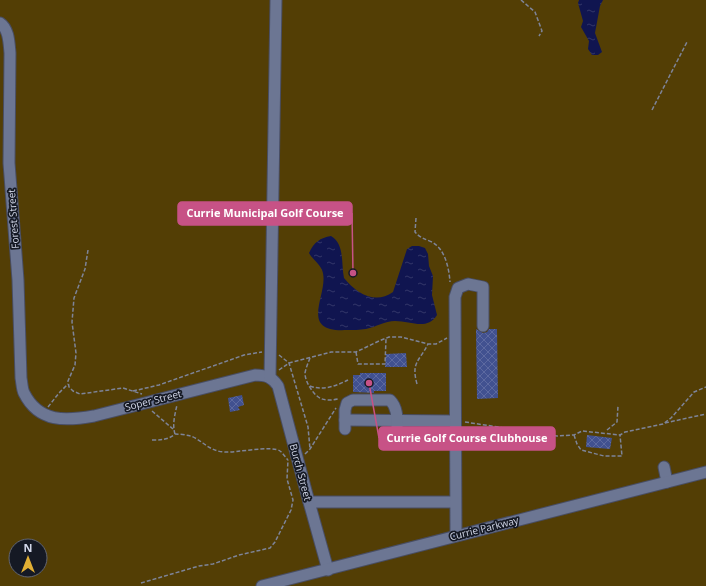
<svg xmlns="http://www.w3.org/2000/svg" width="706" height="586" font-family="'Open Sans',sans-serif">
<defs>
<pattern id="water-ripples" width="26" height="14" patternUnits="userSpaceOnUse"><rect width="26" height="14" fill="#101550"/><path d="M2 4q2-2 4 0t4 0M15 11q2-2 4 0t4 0" fill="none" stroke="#323669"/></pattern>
<pattern id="building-cross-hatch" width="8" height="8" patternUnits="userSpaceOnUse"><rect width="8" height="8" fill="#415190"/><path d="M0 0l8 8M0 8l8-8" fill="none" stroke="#5c69a0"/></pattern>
</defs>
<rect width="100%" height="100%" fill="#293049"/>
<path fill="#533e05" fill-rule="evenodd" d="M0 0H706V586H0ZM16 546H40V570H16Z"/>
<g fill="url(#water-ripples)">
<polygon points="579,0 603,0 600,6 595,33 602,52 598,55 592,55 588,49 589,41 581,27 583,21 578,3"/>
<path d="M331 236C345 244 341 264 344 278 356 293 375 305 393 292L407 249 412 246H419L425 248 428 254 429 266 433 276 432 295 437 315C427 331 411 321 395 321 385 321 376 327 366 329 360 330 353 330 347 330 295 333 331 292 322 270 319 263 312 259 309 253 314 242 320 238 331 236Z"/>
</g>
<g fill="url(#building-cross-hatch)">
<polygon points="476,329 483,333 487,332 489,329 497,329 498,398 477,399"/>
<polygon points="406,353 407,367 385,367 386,354"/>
<polygon points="360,373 386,373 386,391 374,391 374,393 353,392 353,375 360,375"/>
<polygon points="242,395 244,405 238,407 240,410 230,412 228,398"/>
<polygon points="587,435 612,438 610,449 586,447"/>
</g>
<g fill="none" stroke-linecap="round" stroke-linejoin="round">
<g stroke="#484d63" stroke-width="13">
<g id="minor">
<path d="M0 23C9 29 9 43 10 53L9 163 18 280 21 378C22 383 22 389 24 393 39 423 66 421 94 416L255 375C266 375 272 377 278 386L309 502 328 570"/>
<polyline points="270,377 276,0"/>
<polyline points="345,420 455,421"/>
<path d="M345 429V410L347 403 353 400H390C398 408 397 419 397 429"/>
<polyline points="664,467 667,482"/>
<polyline points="309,502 455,502"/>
<polyline points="456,535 455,297 458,288 468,284 483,287 483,326"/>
<polyline points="262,586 706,472"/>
</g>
</g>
<g stroke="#7e8499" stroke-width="1.5" stroke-dasharray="4 2" stroke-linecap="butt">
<polyline points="521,0 535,12 542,31 539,36"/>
<polyline points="652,110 687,42"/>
<path d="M416 218 415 232C420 238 425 239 432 242 445 249 449 268 450 282"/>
<polyline points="88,250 85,269 74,298 72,322 76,353 75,365 68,381 69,387 73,391 80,394 123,388 142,394"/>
<polyline points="356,352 358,364 385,364 386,339"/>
<polyline points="279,355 289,363 308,427 310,449"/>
<path d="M310 358C308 363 306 368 305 373 305 378 307 382 309 386 317 399 323 402 338 399"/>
<polyline points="279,370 289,363 331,352 356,352 379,341 389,337 401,337 428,344 436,344 447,338"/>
<path d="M417 384C411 362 419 362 428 344"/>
<path d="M310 386C323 391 336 386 348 380"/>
<polyline points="133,391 159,385 244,355 262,352"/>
<polyline points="48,407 59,393 68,384"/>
<polyline points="152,411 173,429"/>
<polyline points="465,422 557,436 574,435 582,431 620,435 625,432 663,424 671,418 694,392 706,387"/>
<polyline points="665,423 706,414"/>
<polyline points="607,430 617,422 618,406"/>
<path d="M175 434C172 425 175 414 177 405"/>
<polyline points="574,435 577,444 581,450 604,456 622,456 620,435"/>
<path d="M152 440C161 440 168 440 175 434 180 434 186 435 191 436 203 441 209 451 224 452 236 453 272 445 280 451 283 453 285 457 288 460"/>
<polyline points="305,454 310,449 336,408"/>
<polyline points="141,583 199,566 213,564 239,555 270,548 275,542 291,510 293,500 287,479 288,460"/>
</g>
<use href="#minor" stroke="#6c7693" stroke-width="11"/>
</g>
<g text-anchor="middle" stroke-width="3.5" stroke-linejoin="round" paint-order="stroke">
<g font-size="10" fill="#d3d8e9" stroke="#151924">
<text transform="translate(13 219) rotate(-94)" y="4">Forest Street</text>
<text transform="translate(153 400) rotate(-14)" y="4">Soper Street</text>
<text transform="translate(301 472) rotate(75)" y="4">Burch Street</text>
<text transform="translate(484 528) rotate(-14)" y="4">Currie Parkway</text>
</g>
</g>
<path fill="none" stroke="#c75286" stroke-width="1.5" d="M353 273L352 213M369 383L379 438"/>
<g fill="#c75286" stroke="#151924" stroke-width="1.5">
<circle cx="353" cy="273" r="4"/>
<circle cx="369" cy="383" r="4"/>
</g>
<g fill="#c75286" stroke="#c75286" stroke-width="1.5">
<rect x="178" y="202" width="174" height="23" rx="4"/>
<rect x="379" y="427" width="176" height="23" rx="4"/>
</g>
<g font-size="11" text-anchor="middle" font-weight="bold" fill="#fff">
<text x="265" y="217">Currie Municipal Golf Course</text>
<text x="467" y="442">Currie Golf Course Clubhouse</text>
</g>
<g transform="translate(28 558)"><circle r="19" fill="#151924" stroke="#616573"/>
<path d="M0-3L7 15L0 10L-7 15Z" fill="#e1af34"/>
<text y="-6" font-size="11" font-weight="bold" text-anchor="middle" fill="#d3d8e9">N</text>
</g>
</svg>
